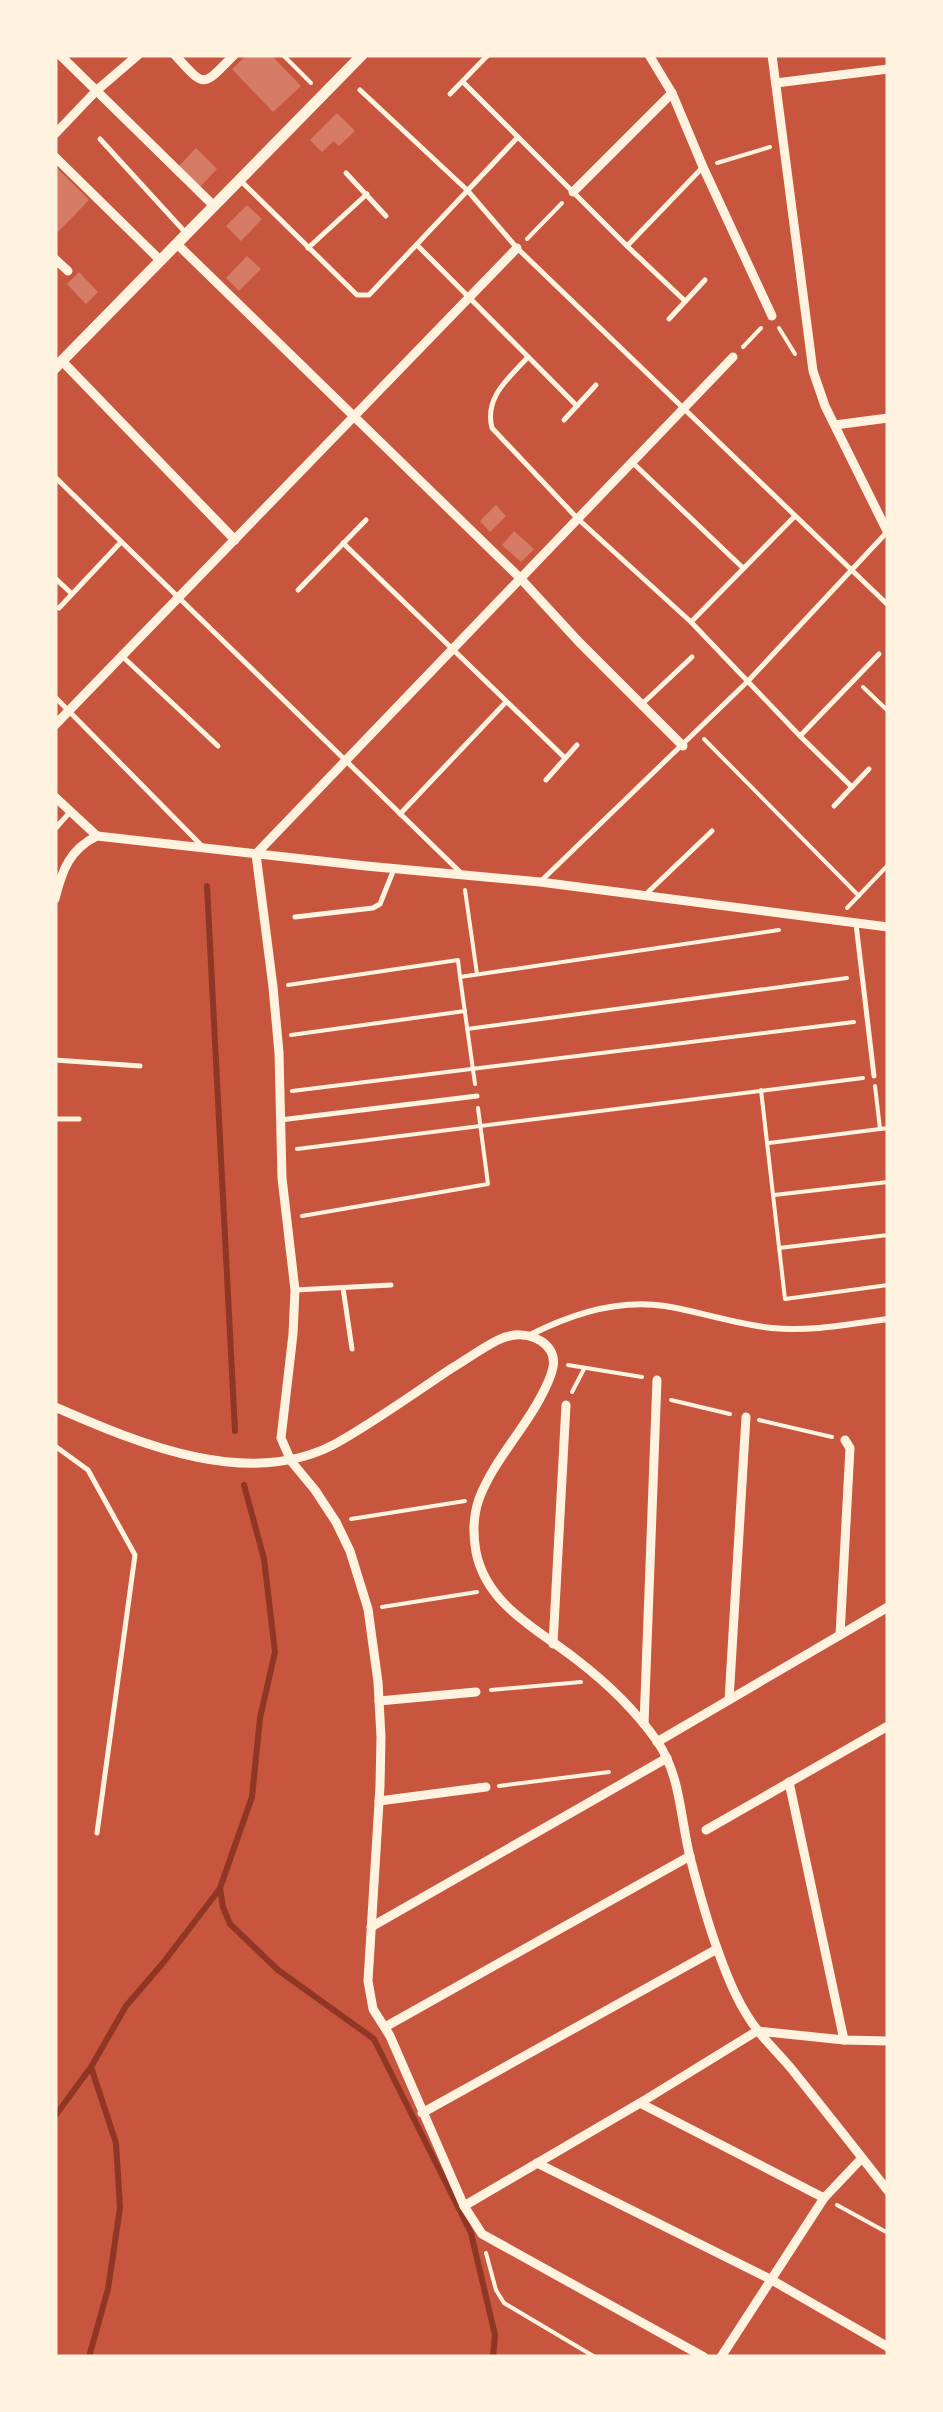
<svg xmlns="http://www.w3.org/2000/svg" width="943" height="2412" font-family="Arial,sans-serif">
<rect width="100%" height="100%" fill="#c8553d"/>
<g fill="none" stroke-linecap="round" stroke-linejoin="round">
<g stroke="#8f3625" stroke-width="6">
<polyline points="207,886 235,1431"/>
<polyline points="244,1485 264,1559 275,1652 260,1718 252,1797 220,1888 223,1907 230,1924 278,1970 374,2039 471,2233 495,2335 493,2357"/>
<polyline points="55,2116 91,2067 126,2006 163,1963 218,1891"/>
<polyline points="89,2357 108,2289 120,2208 116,2143 91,2067"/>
</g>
</g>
<g fill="#d67c66">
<polygon points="247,55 271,55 301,86 273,112 232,69"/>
<polygon points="337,113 355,131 339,146 334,141 322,152 310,140"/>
<polygon points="196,148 217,169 199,188 178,167"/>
<polygon points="55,166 89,200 58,232 55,230"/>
<polygon points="247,205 262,219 241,241 226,226"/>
<polygon points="247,256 261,269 239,291 226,278"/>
<polygon points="79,272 98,292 86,304 67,284"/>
<polygon points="496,505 506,516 490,532 480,521"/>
<polygon points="514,531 534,549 521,562 502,545"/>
</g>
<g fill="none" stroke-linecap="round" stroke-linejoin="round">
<g stroke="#fff3e0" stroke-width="4">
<polyline points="283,55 311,83"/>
<polyline points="717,163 770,147"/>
<polyline points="527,239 562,203"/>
<polyline points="779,328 795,354"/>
<polyline points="743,347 761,328"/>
<polyline points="863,687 888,711"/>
<polyline points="704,739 859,896"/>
<polyline points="465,890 477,974"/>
<polyline points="847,908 888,865"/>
<polyline points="460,977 475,1084"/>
<polyline points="288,985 458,960 460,977 779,930"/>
<polyline points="467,1029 847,978"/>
<polyline points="291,1035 465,1011"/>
<polyline points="875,1086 880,1129"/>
<polyline points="761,1090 785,1299 888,1285"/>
<polyline points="292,1091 854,1022"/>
<polyline points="769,1143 888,1128"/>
<polyline points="297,1149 863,1078"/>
<polyline points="774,1195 888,1182"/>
<polyline points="302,1216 488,1184 478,1108"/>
<polyline points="779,1248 888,1235"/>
<polyline points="568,1365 642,1377"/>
<polyline points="572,1392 584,1369"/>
<polyline points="671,1400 730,1414"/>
<polyline points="759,1420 832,1437"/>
<polyline points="351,1519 465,1501"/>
<polyline points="382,1607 477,1592"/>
<polyline points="491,1690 581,1682"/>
<polyline points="499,1786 609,1772"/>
<polyline points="837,2205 888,2233"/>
<polyline points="486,2253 496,2290 504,2303 595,2357"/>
</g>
<g stroke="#fff3e0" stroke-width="5">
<polyline points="463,82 627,246 685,301"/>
<polyline points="360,90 467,190 517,248 888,605"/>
<polyline points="450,94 488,55"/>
<polyline points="100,139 185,232"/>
<polyline points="346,173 386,216"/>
<polyline points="241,181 357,295 369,295 518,137"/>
<polyline points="417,245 577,406"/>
<polyline points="627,246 703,167"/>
<polyline points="308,248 367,194"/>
<polyline points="669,319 705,280"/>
<path d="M528 357C509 378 484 397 492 428L578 519 691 622 800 736 852 787"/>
<polyline points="564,420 596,385"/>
<polyline points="633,463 743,568"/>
<polyline points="55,477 461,873"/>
<polyline points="343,543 565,758"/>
<polyline points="55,578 72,594"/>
<polyline points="298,590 366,520"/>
<polyline points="59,608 121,542"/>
<polyline points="691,622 795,516"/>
<polyline points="122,656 218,746"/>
<polyline points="55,697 202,846"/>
<polyline points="641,705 692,657"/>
<polyline points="800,736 879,654"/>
<polyline points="546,780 577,745"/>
<polyline points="834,806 869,769"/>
<polyline points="400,814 506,702"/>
<polyline points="55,829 70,812"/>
<polyline points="541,881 748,681 887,532"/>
<polyline points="645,895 712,831"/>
<polyline points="295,917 373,908 380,904 394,869"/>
<polyline points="856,924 874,1076"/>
<polyline points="55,1060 140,1066"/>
<polyline points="55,1119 79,1119"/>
<polyline points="280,1120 477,1096"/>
<polyline points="343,1288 352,1349"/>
<polyline points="295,1290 391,1285"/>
<polyline points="55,1446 88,1470 135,1555 97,1833"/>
</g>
<path stroke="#fff3e0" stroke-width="6" d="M530 1335C571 1314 619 1299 665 1306 701 1312 735 1324 772 1328 810 1332 850 1324 888 1319"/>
<g stroke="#fff3e0" stroke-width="9">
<polyline points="60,55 214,206"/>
<path d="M175 55C206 89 202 87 234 55"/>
<polyline points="649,55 672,93 703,167 772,316"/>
<polyline points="772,55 813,371 825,406 888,533"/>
<polyline points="776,83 888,69"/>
<polyline points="55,134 96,91 138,55"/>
<polyline points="55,157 161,261"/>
<polyline points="573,192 672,93"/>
<polyline points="177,244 521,579 579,642 683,746"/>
<polyline points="55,259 68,271"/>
<polyline points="62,361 235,540"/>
<polyline points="835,425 888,418"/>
<polyline points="55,725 517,248"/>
<polyline points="55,797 97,836"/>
<polyline points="97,836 366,866 540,882 888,927"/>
<path d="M55 899C62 870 70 849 97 836"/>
<path d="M55 1407C140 1444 254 1493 342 1440 380 1418 416 1392 452 1368 467 1359 482 1348 498 1340 512 1333 528 1333 541 1341 550 1347 555 1356 553 1367 551 1379 544 1391 538 1402 520 1434 492 1464 479 1499 473 1516 473 1535 476 1552 487 1606 538 1629 577 1660 607 1683 635 1710 657 1741 681 1776 680 1817 690 1857 698 1888 707 1921 718 1951 728 1979 740 2009 759 2032 770 2046 783 2058 794 2072 826 2112 857 2151 888 2191"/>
<polyline points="840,1635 850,1448 845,1440"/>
<polyline points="553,1644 566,1405"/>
<polyline points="729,1700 746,1417"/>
<polyline points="379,1701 476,1692"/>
<polyline points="644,1724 657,1380"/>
<polyline points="657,1742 888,1607"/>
<polyline points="789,1782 844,2040"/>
<polyline points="379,1801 486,1787"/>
<polyline points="706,1830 888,1726"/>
<polyline points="371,1927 667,1758"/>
<polyline points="385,2027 690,1856"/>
<polyline points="757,2031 844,2040 888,2041"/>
<polyline points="640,2103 824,2198"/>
<polyline points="422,2113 717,1949"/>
<polyline points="537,2163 770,2279 888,2347"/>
<polyline points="464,2206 640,2103 757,2031"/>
<polyline points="704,2357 482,2234 464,2206 390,2036 373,2009 368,1981 380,1786 381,1737 378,1682 368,1609 350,1551 336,1522 315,1490 291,1461 281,1438 293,1334 295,1290 282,1178 279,1053 273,987 256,854 733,357"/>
<polyline points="721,2357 824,2198 862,2158"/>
</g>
<polyline stroke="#fff3e0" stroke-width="11" points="55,368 362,55"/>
</g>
<rect width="943" height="2412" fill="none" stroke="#fff3e0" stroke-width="115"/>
</svg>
